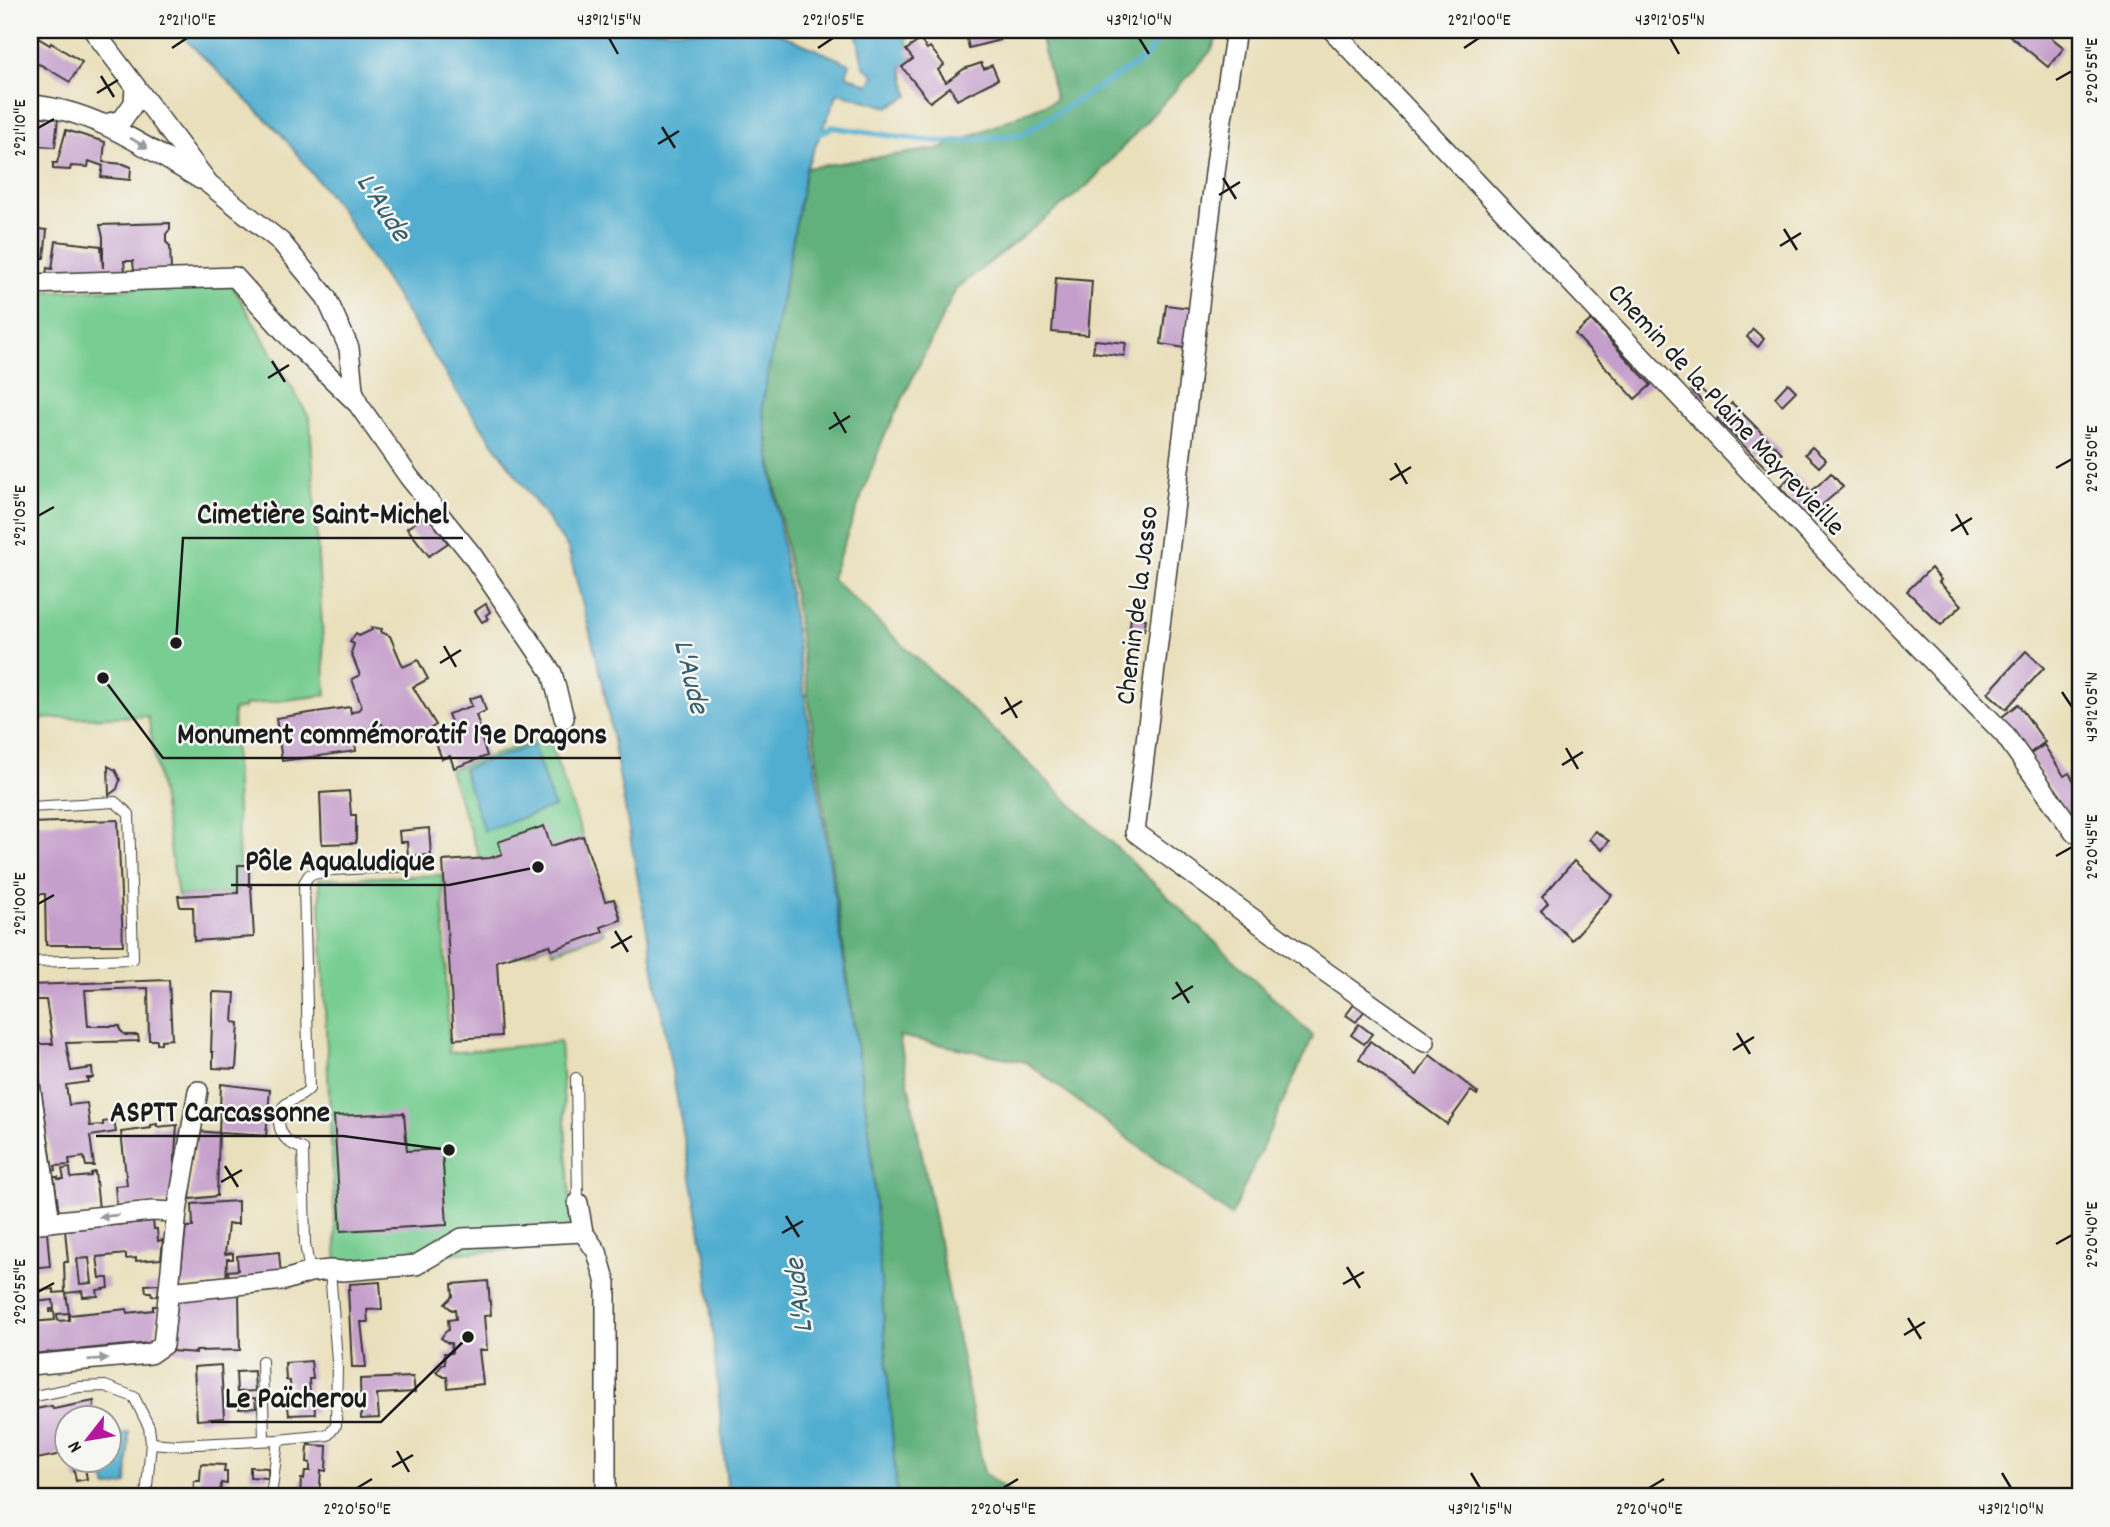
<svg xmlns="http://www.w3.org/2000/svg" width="2110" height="1527" font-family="Dekko,sans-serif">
<rect width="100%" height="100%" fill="#f6f6f2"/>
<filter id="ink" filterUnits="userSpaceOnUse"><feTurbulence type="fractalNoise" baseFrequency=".0143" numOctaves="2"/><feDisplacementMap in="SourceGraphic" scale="14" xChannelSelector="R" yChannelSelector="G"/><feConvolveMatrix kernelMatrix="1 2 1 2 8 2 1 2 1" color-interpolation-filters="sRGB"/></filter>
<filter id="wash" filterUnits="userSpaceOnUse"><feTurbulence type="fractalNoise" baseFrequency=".00686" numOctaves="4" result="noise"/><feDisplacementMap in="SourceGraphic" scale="28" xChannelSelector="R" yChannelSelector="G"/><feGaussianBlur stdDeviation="1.57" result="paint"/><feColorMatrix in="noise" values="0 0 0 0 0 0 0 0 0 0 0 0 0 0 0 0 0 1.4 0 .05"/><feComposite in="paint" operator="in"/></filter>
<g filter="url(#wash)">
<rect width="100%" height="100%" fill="#e9dfba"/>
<g fill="#78ce92" stroke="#4a7557" stroke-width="2">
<polygon points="232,285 310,419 326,695 245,705 244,708 233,710 239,865 238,893 178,896 148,716 30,719 30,292"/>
<polygon points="548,736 605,901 614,899 621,920 601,927 604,933 553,952 550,945 514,957 449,770"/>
<polygon points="442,875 449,1053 560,1042 573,1246 442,1254 337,1268 319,879"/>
</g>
<polygon fill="#62b17c" stroke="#3f664c" stroke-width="2" points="1039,30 1221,30 1211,51 1088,185 956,289 883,439 831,578 998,734 1313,1036 1231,1216 1026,1062 899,1036 984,1473 1016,1497 897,1497 870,1137 795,601 762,406 806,168 942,148 1056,100"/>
<g fill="#51aed0" stroke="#366576" stroke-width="2">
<path d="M176 30H771L850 64 846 75 869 85 874 75 863 66 856 30H905C908 41 906 49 913 59L902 67 909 96 888 107 838 93 806 168 762 406 870 1137 897 1497H728L706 1261 602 679 568 548 457 392 341 210 281 134Z"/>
<polygon points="533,745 554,807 484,831 463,769"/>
<polygon points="129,1432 127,1484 107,1488 103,1474 96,1476 93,1463 108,1460 109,1437"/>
</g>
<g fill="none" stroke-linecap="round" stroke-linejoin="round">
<polyline stroke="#51aed0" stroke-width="6" points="816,136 832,127 893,136 945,142 1021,135 1143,60 1165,30"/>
</g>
<g id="blocks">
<g fill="#c59fcb" fill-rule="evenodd">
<polygon points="31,30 42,30 38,38 50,45 51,43 82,62 70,82 41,65 31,62 30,65"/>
<polygon points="2003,30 2042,30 2064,48 2048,67"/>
<polygon points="998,32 1000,40 969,48 967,39"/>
<polygon points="920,40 927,49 930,47 944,65 938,70 946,82 964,69 981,63 984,69 992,65 998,79 957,100 950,87 930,102 902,67 913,59 906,50"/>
<polygon points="30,116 58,118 55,147 30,145"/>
<polygon points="66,130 105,142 103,162 124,164 131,167 130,180 101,177 103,166 89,161 88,167 71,166 70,170 53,169 53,163 57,163"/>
<polygon points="170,223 170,229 166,234 166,242 170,246 171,270 134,272 133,261 124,261 125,272 46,275 47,268 52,269 56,241 101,246 103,268 103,237 100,225"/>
<polygon points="31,228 47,230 44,258 38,259 38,275 30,275"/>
<polygon points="1056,278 1092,281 1088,335 1052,332"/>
<polygon points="1166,305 1191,308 1185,348 1161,344"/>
<polygon points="1591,320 1651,385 1635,399 1575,334"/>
<polygon points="1753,329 1764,339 1758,347 1747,337"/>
<polygon points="1095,340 1126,343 1124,356 1093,352"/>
<polygon points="1788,383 1796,391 1782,405 1775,397"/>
<polygon points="1695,384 1707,395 1702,401 1691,390"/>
<polygon points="1732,403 1782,453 1768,470 1717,419"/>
<polygon points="1812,447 1826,460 1819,467 1805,454"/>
<polygon points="1794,473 1811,492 1831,473 1843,487 1807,518 1780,487"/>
<polygon points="427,515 448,543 429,556 407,528"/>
<polygon points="1931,568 1941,580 1939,582 1962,605 1941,625 1907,591"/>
<polygon points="486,604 490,612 486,615 488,619 482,622 475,611"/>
<polygon points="1131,616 1146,619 1144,630 1130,627"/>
<polygon points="371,627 382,629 381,632 390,636 403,667 418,660 428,679 413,687 436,725 416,738 408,727 399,733 401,736 393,740 381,723 368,731 354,735 356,751 282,761 276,718 350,707 351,713 360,709 361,705 352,679 360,675 351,653 354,644 350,642 356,633 359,636 372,630"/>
<polygon points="2026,651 2044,668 2006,709 1988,693"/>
<polygon points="481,695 486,711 476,715 480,727 478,728 487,756 454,768 450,756 442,759 436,743 456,736 448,714 472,706 469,699"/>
<polygon points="2018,704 2045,742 2030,753 2002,717"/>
<polygon points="2044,745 2064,776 2069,773 2080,791 2080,819 2073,824 2029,755"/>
<polygon points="108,766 115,770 120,780 117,789 109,795"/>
<polygon points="349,791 351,815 356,815 356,843 322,844 320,793"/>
<polygon points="118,820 123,945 46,945 45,894 30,894 30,823"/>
<polygon points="544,826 551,846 583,836 605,901 614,899 621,920 601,927 603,932 552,950 550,945 497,961 501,1036 454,1039 443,861 490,858 502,854 498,842"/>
<polygon points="429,828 431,855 408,856 407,842 400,842 399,831"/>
<polygon points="1595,831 1609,841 1602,850 1589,839"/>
<polygon points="1574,861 1612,895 1572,940 1541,911 1548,903 1542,897"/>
<polygon points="238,865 249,865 249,886 251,886 254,937 194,941 193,907 180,907 178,896 238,893"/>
<polygon points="169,980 172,1039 161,1040 161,1043 157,1044 157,1040 149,1040 148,988 85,990 88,1026 120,1026 120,1030 125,1035 138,1035 139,1041 66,1043 71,1071 92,1068 93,1078 87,1078 88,1082 66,1085 69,1105 87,1103 90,1126 103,1125 103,1122 114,1120 116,1132 90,1136 94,1166 86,1166 84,1157 69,1159 70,1165 55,1166 56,1170 53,1171 34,1044 53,1044 46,1000 30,1000 30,985"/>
<polygon points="213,992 235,993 233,1022 239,1023 236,1069 213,1068 213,1052 211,1052"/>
<polygon points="1355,1003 1365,1010 1356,1022 1346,1015"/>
<polygon points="1359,1024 1372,1034 1364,1044 1351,1035"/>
<polygon points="1370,1041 1417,1075 1430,1055 1478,1093 1477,1095 1471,1091 1447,1124 1359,1059"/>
<polygon points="221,1084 270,1090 266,1136 219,1133"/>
<polygon points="404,1113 407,1151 442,1149 447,1225 341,1231 334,1116"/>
<polygon points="157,1124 157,1127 177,1125 172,1197 169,1202 117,1207 115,1186 127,1185 121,1132 151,1128 151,1125"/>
<polygon points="197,1131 219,1133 217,1196 190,1199"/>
<polygon points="70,1168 71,1178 91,1176 91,1173 95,1172 99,1209 59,1213 54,1177 58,1177 58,1179 64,1179 62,1169"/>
<polygon points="238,1201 238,1224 228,1224 225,1254 233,1253 233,1259 227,1259 226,1282 179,1286 186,1227 193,1227 192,1204"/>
<path d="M153 1221 154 1229H157L158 1241 163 1240 161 1259 136 1261V1258L126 1259V1254L97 1257 100 1278H108L109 1288 97 1290 98 1296 83 1297 82 1291 66 1293 69 1313 57 1314 58 1321 69 1320V1315L127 1309 128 1313 153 1310V1306H158L155 1338 151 1343 30 1354V1322L55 1320 54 1311 50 1312V1309H54L53 1300 35 1302 36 1313H30V1291L54 1289V1293L65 1292 64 1262H68L65 1230ZM89 1258 92 1283 80 1284 77 1259Z"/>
<polygon points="47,1232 50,1266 30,1268 30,1234"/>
<polygon points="279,1252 281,1276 229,1281 228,1271 238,1270 237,1256"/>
<polygon points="488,1281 491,1315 484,1316 487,1350 479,1350 483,1384 448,1388 447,1377 444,1377 436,1372 442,1365 445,1364 444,1353 452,1353 451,1343 448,1343 441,1338 446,1331 449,1330 448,1320 456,1319 455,1309 452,1310 445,1304 453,1296 452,1284"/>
<polygon points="380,1282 382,1309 367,1310 368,1322 361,1322 366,1367 352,1367 348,1289 350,1289 350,1284"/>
<polygon points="159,1284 158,1296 152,1296 151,1292 146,1292 145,1285"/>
<polygon points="239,1294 240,1350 196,1351 196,1353 172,1351 178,1295"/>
<polygon points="311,1361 313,1379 309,1379 310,1396 314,1395 315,1414 289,1415 287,1398 291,1397 290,1381 286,1380 285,1363"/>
<polygon points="221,1365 224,1418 197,1420 194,1367"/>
<polygon points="254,1371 255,1391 237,1392 236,1372"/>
<polygon points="413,1377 415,1392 377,1394 379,1418 361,1419 360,1379"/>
<polygon points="255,1398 256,1408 239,1409 238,1399"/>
<polygon points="94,1401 93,1418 66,1418 66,1449 61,1450 62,1454 32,1460 30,1457 30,1410 52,1406 53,1409"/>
<polygon points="308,1445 327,1446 326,1471 321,1470 319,1497 300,1497 301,1479 304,1479 305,1471 310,1471 310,1463 307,1462"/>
<polygon points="84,1463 87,1479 76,1481 73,1465"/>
<polygon points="201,1464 225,1465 224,1472 227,1472 227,1484 221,1483 220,1497 193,1497 194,1481 200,1481"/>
<polygon points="250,1467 268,1468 268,1478 250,1477"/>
</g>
</g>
</g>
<g filter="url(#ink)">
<use href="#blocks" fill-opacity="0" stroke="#3b3934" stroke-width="2"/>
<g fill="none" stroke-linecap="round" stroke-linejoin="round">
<g stroke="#3b3934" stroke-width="12">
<g id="service">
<polyline points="30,807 115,802 129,814 133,959 30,962"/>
<polyline points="576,1078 578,1203"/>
<path d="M310 1272 305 1244 303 1149C298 1147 292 1145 288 1141 278 1132 275 1114 285 1105 293 1098 301 1098 309 1089L304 883 309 875 332 870 409 866"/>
<polyline points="262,1361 264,1440"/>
<polyline points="30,1397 79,1387 105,1386 134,1397 149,1427 151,1443 146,1497"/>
<polyline points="151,1443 176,1445 278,1440 328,1435 336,1425 337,1361 330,1270"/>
<polyline points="271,1497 278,1440"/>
</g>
</g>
<g stroke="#3b3934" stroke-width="22">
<g id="minor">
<polyline points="93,30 209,184 281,242 326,297 349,348 353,390 358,404 409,477 472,555 552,673 564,718"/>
<polyline points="1236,30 1220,132 1135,832 1320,968 1425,1042"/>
<polyline points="1332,30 1834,560 2004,734 2074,832 2080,828"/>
<path d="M30 105C93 109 147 148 200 179"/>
<polyline points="105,124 122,120 134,103 135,87"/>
<polyline points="30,284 235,277 293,341 357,403"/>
<polyline points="30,1084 50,1222"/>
<polyline points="578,1203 583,1232 597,1252 606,1283 606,1497"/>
<polyline points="30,1224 152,1211 177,1212"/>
<polyline points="169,1292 285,1280 310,1272 330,1270 343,1271 416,1265 462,1238 583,1232"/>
<polyline points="30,1365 150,1354 163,1345 177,1212 198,1091"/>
</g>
</g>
<use href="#service" stroke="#fff" stroke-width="10"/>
<use href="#minor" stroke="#fff" stroke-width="19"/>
</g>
<defs><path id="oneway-solid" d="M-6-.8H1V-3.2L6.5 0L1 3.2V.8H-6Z" transform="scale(1.75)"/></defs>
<g fill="#999">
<use href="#oneway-solid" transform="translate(139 143) rotate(30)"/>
<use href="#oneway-solid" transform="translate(109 1216) rotate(174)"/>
<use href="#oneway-solid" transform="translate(98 1359) rotate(-5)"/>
</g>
</g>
<path fill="none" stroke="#1c1c1c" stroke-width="2.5" d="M609 38 618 54M1139 38 1149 54M1670 38 1679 54M172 48 187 38M818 48 833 38M1464 48 1479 38M101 76 114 97M2056 80 2072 71M97 93 118 80M662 127 675 148M38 128 54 119M658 144 679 131M1223 178 1236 199M1219 195 1240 182M1784 229 1797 250M1780 246 1801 233M272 361 285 382M268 378 289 365M834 412 846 433M829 429 850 416M1395 463 1407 484M2056 468 2072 459M1390 480 1411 467M1956 514 1968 535M38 516 54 507M1951 531 1972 518M444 646 456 667M440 663 461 650M2062 692 2072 707M1005 697 1017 718M1001 714 1022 701M1566 748 1578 769M1562 765 1583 752M2056 856 2072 847M38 904 54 895M615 931 628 952M611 948 632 936M1176 982 1189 1003M1172 999 1193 986M1737 1033 1750 1054M1733 1050 1754 1037M225 1166 238 1187M221 1182 242 1170M786 1216 799 1237M782 1233 803 1221M2056 1244 2072 1235M1347 1267 1360 1288M1343 1284 1364 1272M38 1292 54 1283M1908 1318 1921 1339M1904 1335 1925 1322M397 1451 409 1472M392 1467 413 1455M1471 1473 1480 1488M2002 1473 2011 1488M357 1488 372 1479M1003 1488 1018 1479M1649 1488 1664 1479"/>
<g text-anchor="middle" stroke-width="5" stroke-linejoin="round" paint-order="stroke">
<g font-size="28" fill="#1c1c1c" stroke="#f6f6f2">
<text transform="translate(1728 408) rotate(47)" y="10">Chemin de la Plaine Mayrevieille</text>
<text transform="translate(1135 605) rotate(-83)" y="10">Chemin de la Jasso</text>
</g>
<g font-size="30" font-style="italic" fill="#345e6d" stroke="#f6f6f2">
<text transform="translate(385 206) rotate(57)" y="10">L'Aude</text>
<text transform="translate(693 676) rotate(77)" y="10">L'Aude</text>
<text transform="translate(797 1296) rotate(-97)" y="10">L'Aude</text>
</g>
</g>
<path fill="none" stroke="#1c1c1c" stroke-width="2.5" d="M176 643L183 538H463M103 678L163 758H621M538 867L449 885H231M449 1150L343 1136H96M468 1337L381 1422H211"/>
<g fill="#1c1c1c" stroke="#f6f6f2" stroke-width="2.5">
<circle cx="176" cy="643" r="7"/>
<circle cx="103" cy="678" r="7"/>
<circle cx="538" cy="867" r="7"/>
<circle cx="449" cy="1150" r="7"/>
<circle cx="468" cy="1337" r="7"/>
</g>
<g font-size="30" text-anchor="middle" font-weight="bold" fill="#1c1c1c" stroke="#f6f6f2" stroke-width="5" stroke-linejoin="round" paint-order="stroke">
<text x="323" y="523">Cimetière Saint-Michel</text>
<text x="392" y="743">Monument commémoratif 19e Dragons</text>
<text x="340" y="870">Pôle Aqualudique</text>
<text x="220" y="1121">ASPTT Carcassonne</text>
<text x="296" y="1407">Le Païcherou</text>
</g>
<rect width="2110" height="1527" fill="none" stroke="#f6f6f2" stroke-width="77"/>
<g transform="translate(88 1439) rotate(239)"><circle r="33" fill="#f6f6f2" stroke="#9f9f9c" stroke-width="2"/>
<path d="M0-5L12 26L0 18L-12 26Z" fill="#b5179e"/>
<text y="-10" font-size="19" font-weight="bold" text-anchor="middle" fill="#1c1c1c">N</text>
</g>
<rect x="38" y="38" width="2034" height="1450" fill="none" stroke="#1c1c1c" stroke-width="2.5"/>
<g font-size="18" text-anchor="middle" fill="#1c1c1c">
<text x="187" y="25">2°21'10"E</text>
<text x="609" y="25">43°12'15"N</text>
<text x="833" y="25">2°21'05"E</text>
<text x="1139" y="25">43°12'10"N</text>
<text x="1479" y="25">2°21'00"E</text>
<text x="1670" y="25">43°12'05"N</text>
<text transform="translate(2091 71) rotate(-90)" y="6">2°20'55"E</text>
<text transform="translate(19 128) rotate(-90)" y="6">2°21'10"E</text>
<text transform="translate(2091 459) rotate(-90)" y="6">2°20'50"E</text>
<text transform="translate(19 516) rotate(-90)" y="6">2°21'05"E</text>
<text transform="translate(2091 707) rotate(-90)" y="6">43°12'05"N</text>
<text transform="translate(2091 847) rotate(-90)" y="6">2°20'45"E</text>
<text transform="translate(19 904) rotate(-90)" y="6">2°21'00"E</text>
<text transform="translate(2091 1235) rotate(-90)" y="6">2°20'40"E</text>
<text transform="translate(19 1292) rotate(-90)" y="6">2°20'55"E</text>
<text x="357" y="1514">2°20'50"E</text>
<text x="1003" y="1514">2°20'45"E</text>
<text x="1480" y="1514">43°12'15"N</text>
<text x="1649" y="1514">2°20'40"E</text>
<text x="2011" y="1514">43°12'10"N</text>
</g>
</svg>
